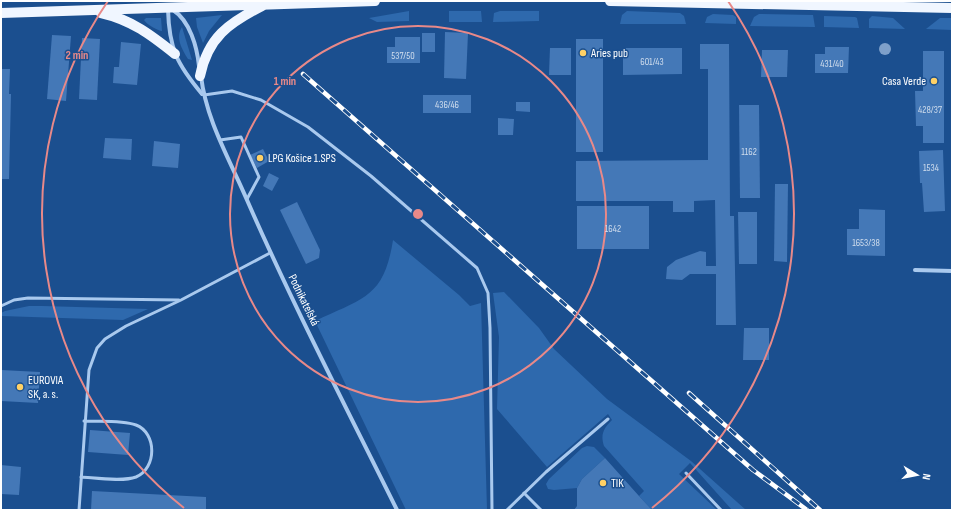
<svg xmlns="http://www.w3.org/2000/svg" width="953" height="511" font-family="'Sofia Sans Condensed',sans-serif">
<rect width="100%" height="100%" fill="#1b4f8f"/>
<g fill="#2e69ad">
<polygon points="409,11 409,21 377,22 369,18"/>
<polygon points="449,11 481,11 482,22 449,22"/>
<polygon points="500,11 539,11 539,21 493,22 494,13"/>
<polygon points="627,11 680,13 684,16 686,24 620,24 622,15"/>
<polygon points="713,14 733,15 736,17 736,24 705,23 707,17"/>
<polygon points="759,14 813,15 815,27 750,26 754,17"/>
<polygon points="222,15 209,31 203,43 197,27 196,18"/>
<polygon points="824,16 855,17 857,18 859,28 824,27"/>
<polygon points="872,16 893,18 905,29 869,28 869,19"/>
<path d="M146 18H161L162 31C158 31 146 24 144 20Z"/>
<polygon points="940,18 952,18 952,30 926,29"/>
<path d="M182 27 192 60 188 59C182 50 175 37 182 27Z"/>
<path d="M393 240 459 295 470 306 481 303 487 510H406L315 321C363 298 384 298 393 240Z"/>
<path d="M504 292 539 328 554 349 607 399 691 461 746 510H732L690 463 679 474 717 510H652L639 496 644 491 604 446C600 434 604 428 612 420L608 414 547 467 497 409 499 337 493 293Z"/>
<polygon points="29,306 42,306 148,309 123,320 1,316 1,313 5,311"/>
<polygon points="587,446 594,447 605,458 582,479 577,488 554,490 548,489 546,484 549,479 582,448"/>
</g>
<g fill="#4478b7">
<polygon points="445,32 468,33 466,79 444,78"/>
<rect x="422" y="33" width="13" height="19"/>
<polygon points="52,35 71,36 66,101 47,99"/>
<polygon points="395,37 420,37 420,63 387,63 387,47 395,47"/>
<polygon points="82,38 100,39 97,100 79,99"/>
<rect x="576" y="39" width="27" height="113"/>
<polygon points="121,42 141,44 137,85 113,83 114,67 119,67"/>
<polygon points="700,44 729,44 730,216 734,216 736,325 716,325 716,274 690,274 682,280 666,279 667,267 676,260 700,251 706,252 706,266 716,266 715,200 694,201 694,212 673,212 673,201 576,201 576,161 708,160 708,69 700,69"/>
<polygon points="825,47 849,47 848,73 815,73 815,54 825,54"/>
<polygon points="550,48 571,48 571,75 549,75"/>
<polygon points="623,48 682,48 682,74 623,75"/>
<polygon points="762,50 788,50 787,77 761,77"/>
<polygon points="923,51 944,51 944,143 923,143 923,126 916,126 915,91 923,91"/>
<polygon points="1,69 10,69 9,94 11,94 9,179 1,179"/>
<rect x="423" y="95" width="48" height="18"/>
<polygon points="516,102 530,102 530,112 516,111"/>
<polygon points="739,105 759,105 760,198 740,198"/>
<polygon points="498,118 514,119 513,135 498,135"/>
<polygon points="105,138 132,139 131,160 103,158"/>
<polygon points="154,141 180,144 178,168 152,166"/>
<polygon points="263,149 269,161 257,168 250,155"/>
<polygon points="943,150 945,211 924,212 922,183 920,183 919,151"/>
<polygon points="269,173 279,178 272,191 263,186"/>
<polygon points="775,184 788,184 787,262 774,261"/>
<polygon points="297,202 320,250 319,258 306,264 280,210"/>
<rect x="577" y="206" width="72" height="43"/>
<polygon points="859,209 885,210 885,256 847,255 847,229 859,229"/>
<polygon points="738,212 757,212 757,264 739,264"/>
<polygon points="744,328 769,328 769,360 743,360"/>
<polygon points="1,370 40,372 38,403 1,401"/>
<polygon points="90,430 130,433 128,455 88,452"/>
<polygon points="605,458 639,496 652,510 574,510 577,506 577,488 582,479"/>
<polygon points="1,465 21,467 19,495 1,494"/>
<polygon points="92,491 206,497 206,510 91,510"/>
</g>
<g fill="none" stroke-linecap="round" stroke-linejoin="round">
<g stroke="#a9c9ee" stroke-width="3">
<polyline points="204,95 232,91 261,100 308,127 371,176 477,268 488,293 490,328 492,510"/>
<polyline points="220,140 241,137 259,177 247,199"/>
<polyline points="1,306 14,300 28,298 179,300"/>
<polyline points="686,473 721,510"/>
<path d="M81 477C96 478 123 482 136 477 157 468 157 433 136 425 121 420 100 422 84 421"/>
<polyline points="524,493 541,510"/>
<polyline points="79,510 89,370 97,348 105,339 126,326 181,300 270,253"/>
<polyline points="507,510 546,472 608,419"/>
</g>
<g stroke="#a9c9ee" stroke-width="4">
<path d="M168 9C169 49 177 64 202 94"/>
<path d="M173 10C190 21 197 47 199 66"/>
<path d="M201 76C206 120 230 160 247 200 293 305 346 407 397 510"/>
<polyline points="915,270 952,271"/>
</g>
<g stroke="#f0f6ff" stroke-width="10">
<polyline points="610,1 952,8"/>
<polyline points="1,13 375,1"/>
<path d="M101 13C132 20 151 35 175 54"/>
<path d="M200 76C208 37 229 23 262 6"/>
</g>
<g stroke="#fff" stroke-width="4.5">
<g id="rail">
<polyline points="303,74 753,470 807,510"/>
<polyline points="689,393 820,510"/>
</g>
</g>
<use href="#rail" stroke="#1b4f8f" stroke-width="3" stroke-dasharray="9" stroke-linecap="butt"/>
</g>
<circle fill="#7ea0ca" cx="885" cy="49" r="6"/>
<g fill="none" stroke="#e88989" stroke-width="2">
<circle cx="418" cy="214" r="188"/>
<path d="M184 508A376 376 0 0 1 108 1M728 1A376 376 0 0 1 652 508"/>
</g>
<g fill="#ffd166" stroke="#1b4f8f" stroke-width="1.5">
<circle cx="583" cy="53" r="4"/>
<circle cx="934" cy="81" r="4"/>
<circle cx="260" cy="158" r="4"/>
<circle cx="20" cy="387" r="4"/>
<circle cx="603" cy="483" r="4"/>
</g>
<g text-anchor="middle" stroke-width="3" stroke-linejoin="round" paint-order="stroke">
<g font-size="10" fill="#d0dded">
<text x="403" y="59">537/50</text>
<text x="652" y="65">601/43</text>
<text x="832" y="67">431/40</text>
<text x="447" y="108">436/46</text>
<text x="930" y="113">428/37</text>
<text x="749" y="155">1162</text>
<text x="931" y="171">1534</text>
<text x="613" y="232">1642</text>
<text x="866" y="246">1653/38</text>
</g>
<g font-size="12" fill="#fff" stroke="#1b4f8f" text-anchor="start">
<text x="591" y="57">Aries pub</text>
<text x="926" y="85" text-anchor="end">Casa Verde</text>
<text x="268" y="162">LPG Košice 1.SPS</text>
<text x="28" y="384">EUROVIA<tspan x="28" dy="14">SK, a. s.</tspan></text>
<text x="611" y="487">TIK</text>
</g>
<g font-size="12" fill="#fff" stroke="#1b4f8f">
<text transform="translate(304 300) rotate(64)" y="4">Podnikateľská</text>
</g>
</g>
<circle cx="418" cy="214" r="6" fill="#e88989" stroke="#1b4f8f" stroke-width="2"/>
<g font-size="12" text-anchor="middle" font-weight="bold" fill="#e88989" stroke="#1b4f8f" stroke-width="3" stroke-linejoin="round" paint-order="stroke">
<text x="77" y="59">2 min</text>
<text x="285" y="85">1 min</text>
</g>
<rect width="953" height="511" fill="none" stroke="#ffffff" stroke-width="4"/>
<g transform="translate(917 475) rotate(100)" stroke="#1b4f8f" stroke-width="3" paint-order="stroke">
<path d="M0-3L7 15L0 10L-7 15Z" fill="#ffffff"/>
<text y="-6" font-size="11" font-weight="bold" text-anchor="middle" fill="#ffffff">N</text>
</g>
</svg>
